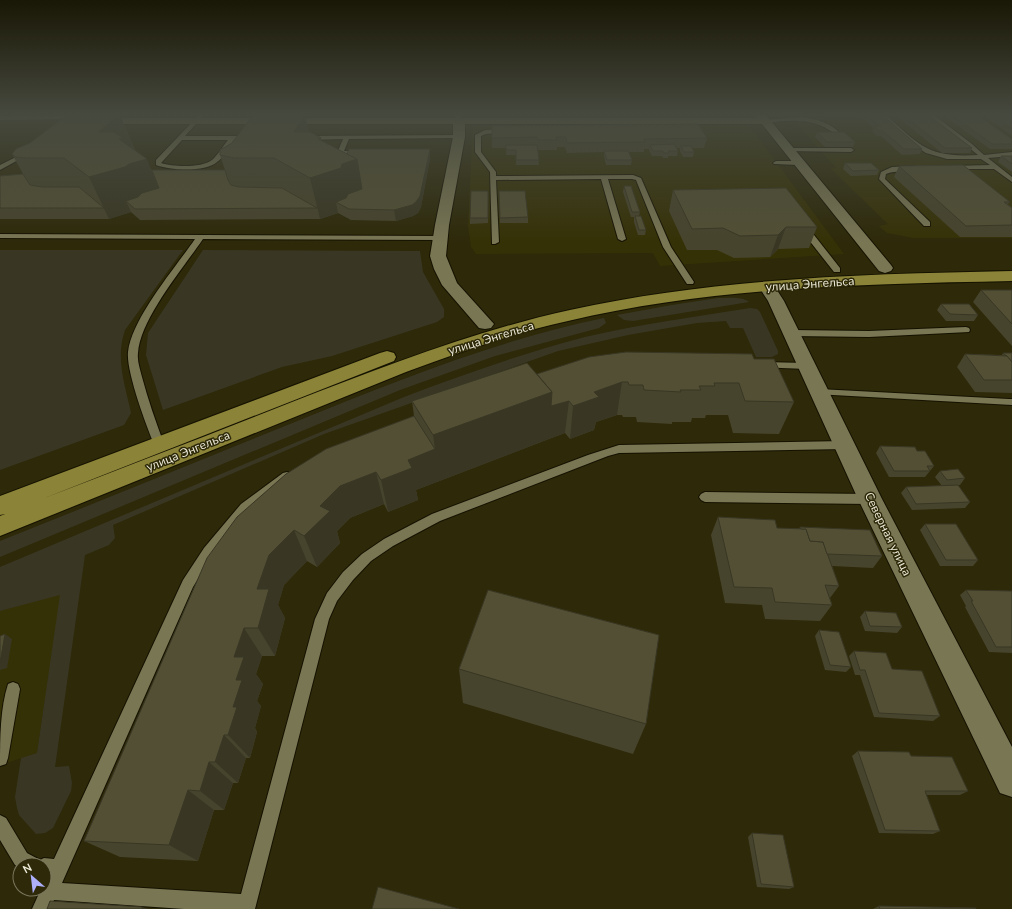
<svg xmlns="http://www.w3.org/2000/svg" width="1012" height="909" font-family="'Nunito Sans',sans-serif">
<rect width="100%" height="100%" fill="#2d2909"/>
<g fill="#353106">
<polygon points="799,115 1012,115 1012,238 913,238 887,233 879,226 888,224 830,168 836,168 790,116"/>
<polygon points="749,125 844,254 660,266 653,253 476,254 471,247 468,226 473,126"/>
<polygon points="61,594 37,753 0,765 0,611"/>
</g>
<g fill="#393724">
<path d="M0 250H183L125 330C115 359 125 384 131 413L124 425 0 470Z"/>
<polygon points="203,250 420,251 423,272 444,309 444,317 437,322 332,356 282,367 163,410 146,355 148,333"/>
<path d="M718 298C728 298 742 296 749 302L633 321 624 320 617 315 672 305Z"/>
<path d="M750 308 757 309 760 312 778 351V354L772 357H756L743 328H730L726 321 697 323 628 335 558 351 324 434 113 525 115 538 109 545 85 555 55 767 69 766 72 783 71 791 53 828 45 833 36 834 19 815 17 808 15 797 21 758 37 753 60 595 0 611V567L404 397C464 374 524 353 585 337 640 324 695 317 750 308Z"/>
<path d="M604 318 606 323 599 328 495 356 400 390 0 557V541C98 502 196 462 295 422 396 381 497 340 604 318Z"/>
</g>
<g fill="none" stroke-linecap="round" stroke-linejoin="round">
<g stroke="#151200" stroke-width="2">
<g id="service">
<path d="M199 115H204L185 136H250L253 138 250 140H234C229 147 224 157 217 162 204 173 170 170 156 165V160ZM182 140H228C223 146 218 155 212 160 202 168 173 167 161 163Z"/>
<polygon points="455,115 461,115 461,123 457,123"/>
<path d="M880 115H886C920 146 929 158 978 155L928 115H934L972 144 984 155 1012 152V156L988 158 1012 177V182L994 169H950V167L952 166 990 165 981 159H947L926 153 909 142Z"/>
<polygon points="0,116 78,115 81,117 78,119 0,120"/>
<path d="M803 117C817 119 830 123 840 133L835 134C814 117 790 120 765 123L762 121 774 119Z"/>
<polygon points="506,129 509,131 508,132 486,134 481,136 481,152 496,172 496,176 633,175 641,178 671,247 694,282 693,284 687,284 663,247 636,180 632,179 608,179 626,239 622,241 618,239 601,179 496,180 499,242 495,244 492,244 490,172 475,152 475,135 485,130"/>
<polygon points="459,135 462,137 461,138 349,139 344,151 365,152 366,153 363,155 338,154 337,153 343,139 305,140 302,138 305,136"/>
<polygon points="789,148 851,148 854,150 851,152 787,151 787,149"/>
<polygon points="26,152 31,153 0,170 0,165"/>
<polygon points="776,161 799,161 802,163 799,165 774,164 773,163"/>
<path d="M892 167 913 166 916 168C908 173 895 170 886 174L885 179 930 222V226H924L879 179 881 172Z"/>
<polygon points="801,226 807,226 840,268 840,272 834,272 801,230"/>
<path d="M0 234 441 236 445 238 441 240 203 239C184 267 140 319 138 353 137 361 140 369 142 377 148 400 156 422 164 444L163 447H155L154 444C146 425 126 371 128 352 132 318 175 268 195 239L0 238Z"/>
<polygon points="966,327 969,328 970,330 969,332 869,337 792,336 788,333 792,330 869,331"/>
<polygon points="762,362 807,363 812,366 807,369 759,367 757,365 759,363"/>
<polygon points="819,389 1009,399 1012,399 1012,405 815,394 814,392"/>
<polygon points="845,441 849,442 850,445 849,448 845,449 619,453 608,456 440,521 393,546 371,561 353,580 337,601 329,619 255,909 184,909 54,900 50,909 32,909 41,889 44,889 44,882 47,876 44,876 44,865 20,865 20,868 15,865 0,840 0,815 6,818 27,853 40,860 44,858 54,859 183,580 204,548 241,504 283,473 287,472 291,473 293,476 291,479 249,510 212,556 193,587 62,883 241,894 315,619 327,593 343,572 362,554 384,539 432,514 588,455 619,445"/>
<polygon points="705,492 870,494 874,496 876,499 874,502 870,504 705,502 701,500 699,497 701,494"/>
<path d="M13 682 18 684 20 689 8 758 6 764 0 766C0 739 0 709 8 684Z"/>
</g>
</g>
<g stroke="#151200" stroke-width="2">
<polygon id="minor" points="755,115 766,115 891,265 893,268 891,271 885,273 879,271 762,124 465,124 465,137 449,225 446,256 457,283 494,324 491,328 485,329 479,328 442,285 434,269 430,256 435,225 453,137 453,124 93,124 87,121 93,118 757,118"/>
</g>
<g stroke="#151200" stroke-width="2">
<polygon id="tertiary" points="767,282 773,284 784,301 882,499 1012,747 1012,797 1000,793 858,499 768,301 759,287 761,284"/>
</g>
<g stroke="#151200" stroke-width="2">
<path id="primary" d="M1012 271V281C864 284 713 287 568 321 513 333 460 352 406 372L0 536V516L5 514 0 515V496L380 353 387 351 394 353 396 357 394 361 42 499C125 467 209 435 292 402 383 367 474 331 570 310 715 278 864 274 1012 271Z"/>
</g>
<use href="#service" fill="#797654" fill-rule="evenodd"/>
<use href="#minor" fill="#797654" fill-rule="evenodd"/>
<use href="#tertiary" fill="#797654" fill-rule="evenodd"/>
<use href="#primary" fill="#8b8337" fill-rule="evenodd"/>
</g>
<g fill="#47442d">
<polygon points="67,115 120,115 135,150 152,170 225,170 220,155 309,132 322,142 347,154 430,159 421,207 418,213 413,216 396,221 351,220 338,213 320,219 140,220 131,212 109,219 0,219 0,176 23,174 12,154 30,143"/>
<polygon points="859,115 882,115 922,149 920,154 902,155 881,136 877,136 872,131 873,128"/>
<polygon points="895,115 928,115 972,148 970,153 942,153"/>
<polygon points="943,115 977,115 1012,139 1012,149 990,149"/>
<polygon points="983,115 1012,115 1012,136"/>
<polygon points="492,126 707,138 704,148 692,148 694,152 693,157 683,157 680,151 680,148 676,148 678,151 677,156 668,156 668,158 663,158 662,156 652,156 649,150 649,149 644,149 644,152 629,152 632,160 631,165 606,165 604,156 604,152 567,153 565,147 557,147 557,150 538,150 539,165 516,165 516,155 506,155 506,148 492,148"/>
<polygon points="817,132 855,142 853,147 825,147 815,137"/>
<polygon points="1001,156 1012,156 1012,172 998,162"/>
<polygon points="845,163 879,170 877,175 851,176 843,169"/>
<polygon points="899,166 1010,202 1008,204 1012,208 1012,237 960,237 894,177"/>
<polygon points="624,186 640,212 639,216 646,230 645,235 638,235 634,222 634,217 631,217 623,192"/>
<polygon points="673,190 817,227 809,248 778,249 770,257 734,258 717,250 687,250 669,211"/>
<polygon points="488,191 488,223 470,224 470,218"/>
<polygon points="499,196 528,217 528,223 500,223"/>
<polygon points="981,290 1012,290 1012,346 973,302"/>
<polygon points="941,304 978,315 974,321 946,321 937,310"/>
<polygon points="1003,353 1012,353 1012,393 975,392 957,367 965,354 1002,355"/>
<polygon points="754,359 794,402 779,434 733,433 728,415 706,415 705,418 692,418 691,422 672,422 672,424 637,422 636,417 623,417 622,415 617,415 596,422 594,430 570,439 565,433 549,439 416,490 418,500 388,512 384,504 350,518 337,531 340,543 317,567 307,561 284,585 278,605 285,618 275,656 262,656 256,674 263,684 257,701 261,706 255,728 257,732 250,758 246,758 238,783 233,783 224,810 214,810 198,861 120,857 84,841 326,449 414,416 412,401 537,374"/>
<polygon points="880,446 917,451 934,466 925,477 889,477 876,453"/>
<polygon points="940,471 965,478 960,485 950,485 970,502 965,508 912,510 901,493 906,487 942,486 935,477"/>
<polygon points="718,517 777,528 799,529 800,527 882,556 873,568 832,566 839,586 830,598 832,605 820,621 765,619 762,605 725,603 711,535"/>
<polygon points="925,524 978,560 973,566 940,566 920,530"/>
<polygon points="966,590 1012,591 1012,653 989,652 965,607 966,606 960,595"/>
<polygon points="865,611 902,627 897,633 865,631 860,617"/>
<polygon points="819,630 851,667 846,672 825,670 815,636"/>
<polygon points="854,651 892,669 940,716 933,721 874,717 860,675 855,675 849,656"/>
<polygon points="459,669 646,724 633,754 463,703"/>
<polygon points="858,751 911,756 968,791 960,795 926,795 940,831 933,834 879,833 852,756"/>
<polygon points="752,833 794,887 789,889 757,887 748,837"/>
<polygon points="879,906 976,909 873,909"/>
</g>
<g fill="#393724">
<polygon points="116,115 120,115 135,152 147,159 163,199 126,201 131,212 109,219 89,177 99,132"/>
<polygon points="305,115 314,152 294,132"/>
<polygon points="321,138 328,170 342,164 357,159 364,200 336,202 338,213 320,219 310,178 318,139"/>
<polygon points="430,149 430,159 421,207 418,213 413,216 396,221 394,210"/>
<polygon points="786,227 778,249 770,257 778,235"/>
<polygon points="622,382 617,415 596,422 594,430 570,439 573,406 594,392"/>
<polygon points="552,392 569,401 565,433 549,439 416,490 418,500 388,512 381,480 408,460 435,449 433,435"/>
<polygon points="376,472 384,504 350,518 337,531 340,543 317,567 304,536 320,506 340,486"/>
<polygon points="294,530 307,561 284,585 278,605 285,618 275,656 258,628 257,589 269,555"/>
<polygon points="244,628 262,656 256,674 263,684 257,701 261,706 255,728 257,732 250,758 228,735 233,707 236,680 234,657"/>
<polygon points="5,634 12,639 7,668 0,670 0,663"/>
<polygon points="224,735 246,758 238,783 215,762"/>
<polygon points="209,762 233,783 224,810 200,791"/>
<polygon points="188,790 214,810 198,861 169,845"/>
<polygon points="142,907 149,909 142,909"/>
</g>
<g fill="#524f34" stroke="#393724">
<polygon points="67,115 118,115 99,132 114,132 123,138 119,139 147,159 129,164 125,167 89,177 64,158 26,158 16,157 12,154 16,149 30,143"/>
<polygon points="253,115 305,115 294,132 310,132 321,138 318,139 357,159 342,164 341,168 310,178 274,158 234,158 220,155 220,150 232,143"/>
<polygon points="867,115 882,115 922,149 904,149 883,131 879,131 874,126 879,126"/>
<polygon points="903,115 928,115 972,148 945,148"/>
<polygon points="952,115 977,115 1012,139 1012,144 992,144"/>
<polygon points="992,115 1012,115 1012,129"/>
<polygon points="698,124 707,138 644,139 645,142 567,143 566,137 556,137 557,140 538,140 537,137 492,138 492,126"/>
<polygon points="817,132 844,132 855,142 827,142"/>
<polygon points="674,144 678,151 668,151 669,153 664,153 663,151 653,151 650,145"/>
<polygon points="506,145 537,145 539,160 516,160 516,150 506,150"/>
<polygon points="681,146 691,146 694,152 684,152"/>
<polygon points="349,149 430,149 420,196 416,202 412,205 394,210 349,209 336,202 346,198 348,194 362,189 357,159 347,154"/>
<polygon points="604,151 628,151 632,160 607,160"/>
<polygon points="1001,156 1012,156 1012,164"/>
<polygon points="845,163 871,163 879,170 853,171"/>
<polygon points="963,165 1010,202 1004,202 1012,208 1012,225 966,226 899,166"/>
<polygon points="152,170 225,170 228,180 231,185 239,187 282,188 317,208 135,209 126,201 138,197 142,193 159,188"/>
<polygon points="23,174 30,185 42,187 79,187 104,208 0,208 0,176"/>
<polygon points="624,186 631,186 640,212 632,212"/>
<polygon points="786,188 817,227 786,227 778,235 740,236 723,228 692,229 673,190"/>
<polygon points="471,191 488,191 488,218 470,218"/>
<polygon points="499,191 525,191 528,217 500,218"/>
<polygon points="635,216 641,216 646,230 639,230"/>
<polygon points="981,290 1012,290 1012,324"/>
<polygon points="941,304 969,304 978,315 950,314"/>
<polygon points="626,352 752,354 754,359 774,359 794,402 745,401 739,383 714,383 715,386 699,386 701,390 680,390 681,392 644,390 643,385 629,385 628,382 622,382 594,392 599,397 573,406 569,401 551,406 552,392 537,374 589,357"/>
<polygon points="1003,353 1012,353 1012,362 1007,356 1005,355"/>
<polygon points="965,354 1007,356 1012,362 1012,380 984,380"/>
<polygon points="527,363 552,392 433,435 412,401"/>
<polygon points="414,416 435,449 408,460 412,468 381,480 376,472 340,486 320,506 330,511 304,536 294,530 269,555 257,589 269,589 258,628 244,628 234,657 244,657 236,680 242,680 233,707 237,707 228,735 224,735 215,762 209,762 200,791 188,790 169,845 84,841 207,558 237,517 286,474 326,449"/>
<polygon points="880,446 915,447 917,451 925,451 934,466 927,466 930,471 894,471"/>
<polygon points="958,469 965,478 947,480 940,471"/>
<polygon points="958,485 970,502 916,504 906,487"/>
<polygon points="718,517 775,520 777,528 806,529 810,541 823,542 839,586 825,585 832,605 775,602 772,588 734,587"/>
<polygon points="925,524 956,524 978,560 946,560"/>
<polygon points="800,527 870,530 882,556 827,554 823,542 810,541 806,529 801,529"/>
<polygon points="488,590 659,635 646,724 459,669"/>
<polygon points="966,590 1012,591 1012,647 996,647 971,601 973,601"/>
<polygon points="865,611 896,613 902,627 870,626"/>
<polygon points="819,630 839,632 851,667 830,665"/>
<polygon points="5,634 0,663 0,636"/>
<polygon points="854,651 886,653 892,669 922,671 940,716 879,713 865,670 860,670"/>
<polygon points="858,751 909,752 911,756 952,757 968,791 925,791 940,831 885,830"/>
<polygon points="752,833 783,835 794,887 761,884"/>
<polygon points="378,887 459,909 372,909"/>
<polygon points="50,901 142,907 142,909 47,909"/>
<polygon points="879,906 976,908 976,909 880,909"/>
</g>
<linearGradient id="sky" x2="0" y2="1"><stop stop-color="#191705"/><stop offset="0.47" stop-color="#46493e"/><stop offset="1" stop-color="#46493e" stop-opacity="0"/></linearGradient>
<rect width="1012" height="243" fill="url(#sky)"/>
<g text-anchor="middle" stroke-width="3" stroke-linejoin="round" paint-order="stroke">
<g font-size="12" fill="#efeddb" stroke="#2d2909">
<text transform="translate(810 284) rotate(-4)" y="4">улица Энгельса</text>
<text transform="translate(491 338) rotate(-17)" y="4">улица Энгельса</text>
<text transform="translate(188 451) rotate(-22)" y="4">улица Энгельса</text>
<text transform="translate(888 534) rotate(64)" y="4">Северная улица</text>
</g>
</g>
<g transform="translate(32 877) rotate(332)"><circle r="19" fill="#2d2909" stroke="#7b775d"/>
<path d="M0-3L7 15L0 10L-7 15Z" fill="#adaffb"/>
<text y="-6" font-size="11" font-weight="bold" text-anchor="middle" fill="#efeddb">N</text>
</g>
</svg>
